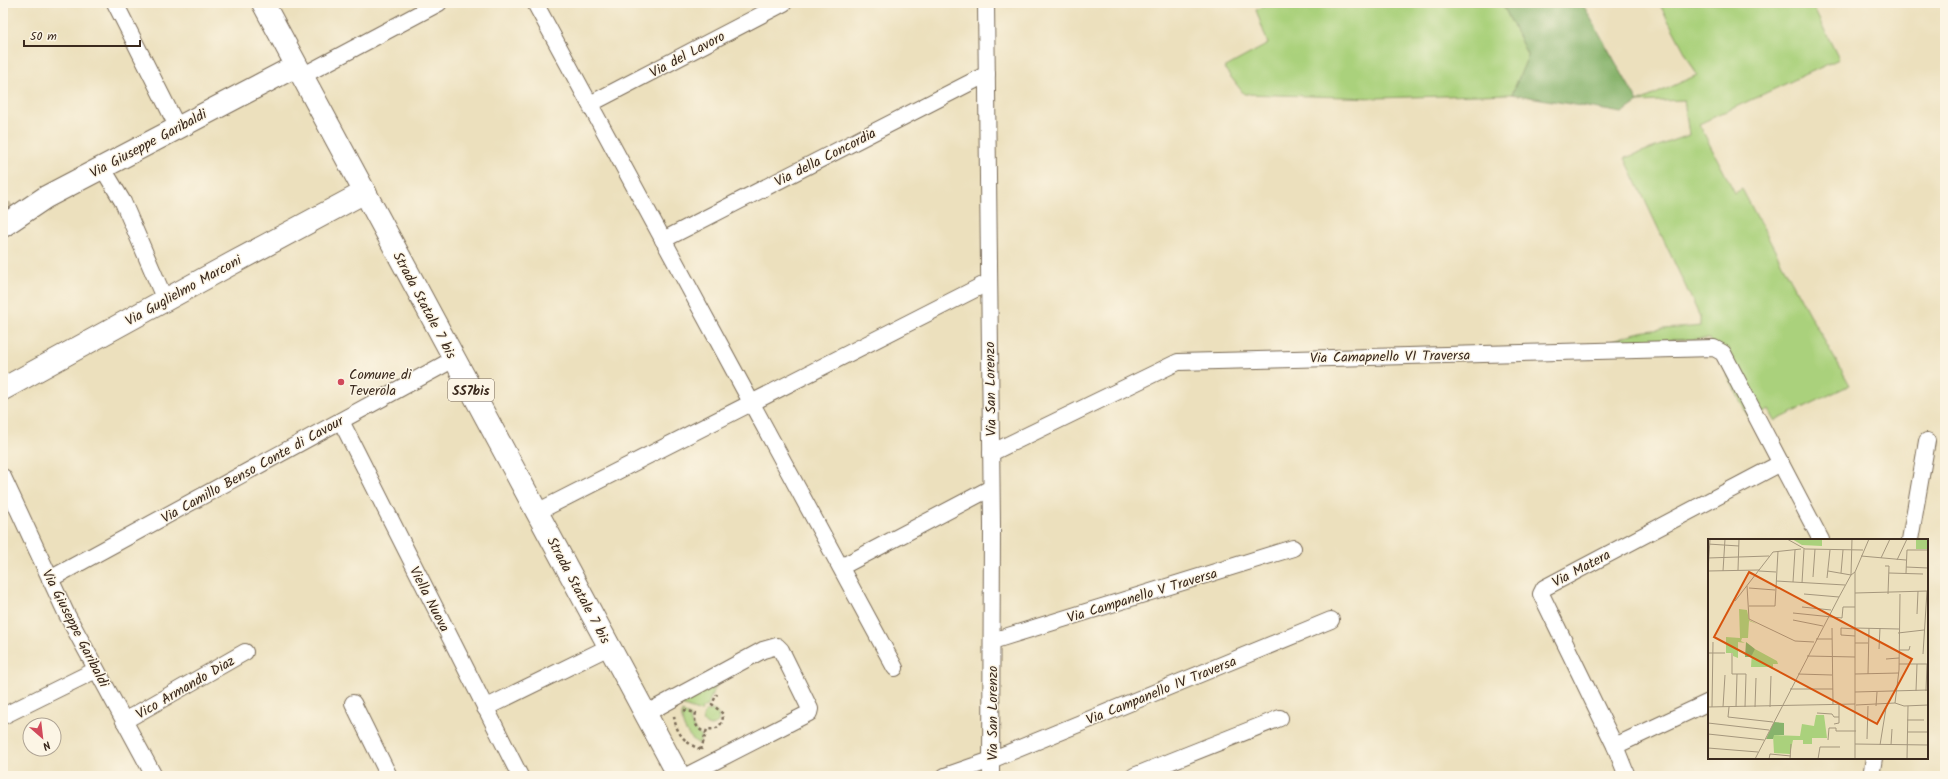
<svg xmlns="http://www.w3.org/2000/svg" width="1948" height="779" font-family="Kalam,sans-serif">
<rect width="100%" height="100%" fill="#fcf5e5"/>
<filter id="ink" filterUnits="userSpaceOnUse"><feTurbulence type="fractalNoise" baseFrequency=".025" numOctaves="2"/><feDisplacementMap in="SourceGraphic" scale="8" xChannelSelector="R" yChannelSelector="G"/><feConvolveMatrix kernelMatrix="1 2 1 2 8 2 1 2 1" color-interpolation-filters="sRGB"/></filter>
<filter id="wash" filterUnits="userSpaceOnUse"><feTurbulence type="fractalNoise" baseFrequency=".012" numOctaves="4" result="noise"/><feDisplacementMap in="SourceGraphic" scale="16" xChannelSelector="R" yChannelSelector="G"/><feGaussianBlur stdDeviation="0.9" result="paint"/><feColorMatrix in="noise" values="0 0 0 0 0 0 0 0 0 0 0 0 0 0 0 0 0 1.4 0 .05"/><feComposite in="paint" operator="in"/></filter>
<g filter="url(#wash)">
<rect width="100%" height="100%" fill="#ece0bd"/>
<g fill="#aad17c" stroke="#727e4d">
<polygon points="1270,3 1502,3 1528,56 1512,94 1376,98 1244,94 1224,68 1268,44 1256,10"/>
<path d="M1659 3H1811L1839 59 1699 124 1735 193 1742 189 1809 314 1850 385 1775 421 1769 410 1750 420 1709 339 1612 341C1645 327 1666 330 1700 326V317L1625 158 1689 135 1684 100 1638 102 1697 75Z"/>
<polygon points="717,684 707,706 702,708 701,712 678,704"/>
<circle cx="711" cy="718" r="8"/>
<path d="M682 712 690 715C690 724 694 730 701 736L699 744C687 736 681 727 682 712Z"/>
</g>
<polygon fill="#87b36c" stroke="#616e45" points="1502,3 1582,3 1638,102 1622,113 1512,94 1528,56"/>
</g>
<g filter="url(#ink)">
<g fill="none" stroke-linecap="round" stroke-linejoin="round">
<polyline stroke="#c9bc9d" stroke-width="16" stroke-dasharray="16 8" stroke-linecap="butt" points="3,205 5,209"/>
<g stroke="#796a56" stroke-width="18">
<g id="street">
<polyline points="115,3 178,128"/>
<polyline points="535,3 895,668"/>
<polyline points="986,3 992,525 991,776"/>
<polyline points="302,76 439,3"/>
<polyline points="590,104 784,3"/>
<polyline points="102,167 123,202 165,300"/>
<polyline points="663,240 987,74"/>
<polyline points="341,421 520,776"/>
<polyline points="991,453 1178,362 1714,348 1723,353 1821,540"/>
<polyline points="3,477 66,613 154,776"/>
<polyline points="537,512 989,282"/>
<polyline points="1910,540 1927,441"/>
<polyline points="841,567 991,488"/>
<polyline points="50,579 454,359"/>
<polyline points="992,641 1293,548"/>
<polyline points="353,703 389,776"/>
<polyline points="485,708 609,647"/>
<polyline points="645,714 763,650 777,646 781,650 810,709 809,713 686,776"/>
<polyline points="3,716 96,670"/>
<polyline points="124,721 245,652"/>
<polyline points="1615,746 1709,702"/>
<polyline points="945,776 991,760 1331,620"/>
<polyline points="1134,776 1280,718"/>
<polyline points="1627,776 1615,746 1541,594 1544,588 1781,463"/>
<polyline points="1871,776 1874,758"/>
</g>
</g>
<g stroke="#796a56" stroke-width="24">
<g id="secondary">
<polyline points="3,226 46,197 296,66"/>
<polyline points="3,389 231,264 365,192"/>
</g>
</g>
<g stroke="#796a56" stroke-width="24">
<polyline id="primary" points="263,3 679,776"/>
</g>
<g stroke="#796a56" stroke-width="2.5" stroke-dasharray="3 3" stroke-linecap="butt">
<path d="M684 710 696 713C693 723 697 729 706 733"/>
<path d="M674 716C676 734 686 744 702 750"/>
<path d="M701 750 707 729C718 730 723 725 723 714L712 704 717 694"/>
</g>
<use href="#street" stroke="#fff" stroke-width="16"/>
<use href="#secondary" stroke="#fff" stroke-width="22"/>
<use href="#primary" stroke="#fff" stroke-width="22"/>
</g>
</g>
<circle fill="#d1495b" stroke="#fcf5e5" stroke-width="1.5" cx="341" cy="382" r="4"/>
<g text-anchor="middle" stroke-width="3" stroke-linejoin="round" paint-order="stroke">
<rect fill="#fcf5e5" stroke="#75675a" stroke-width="1" x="448" y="379" width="46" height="22" rx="3"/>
<g font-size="13" font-weight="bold" fill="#3b2a1e">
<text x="471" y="395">SS7bis</text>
</g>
<g font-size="14" fill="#3b2a1e" stroke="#fcf5e5">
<text transform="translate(687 54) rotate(-28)" y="5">Via del Lavoro</text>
<text transform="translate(148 143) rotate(-28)" y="5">Via Giuseppe Garibaldi</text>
<text transform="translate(825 157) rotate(-27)" y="5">Via della Concordia</text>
<text transform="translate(183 290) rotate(-29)" y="5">Via Guglielmo Marconi</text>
<text transform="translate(425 305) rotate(62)" y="5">Strada Statale 7 bis</text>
<text transform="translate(1390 356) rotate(-1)" y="5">Via Camapnello VI Traversa</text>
<text transform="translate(990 389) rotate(-91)" y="5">Via San Lorenzo</text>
<text transform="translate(252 469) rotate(-29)" y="5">Via Camillo Benso Conte di Cavour</text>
<text transform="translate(1581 568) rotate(-28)" y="5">Via Matera</text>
<text transform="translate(579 590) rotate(62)" y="5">Strada Statale 7 bis</text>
<text transform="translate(1142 595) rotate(-17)" y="5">Via Campanello V Traversa</text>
<text transform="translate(430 599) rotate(63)" y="5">Viella Nuova</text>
<text transform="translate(76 628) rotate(63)" y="5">Via Giuseppe Garibaldi</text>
<text transform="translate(185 687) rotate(-30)" y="5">Vico Armando Diaz</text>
<text transform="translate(1161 690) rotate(-22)" y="5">Via Campanello IV Traversa</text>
<text transform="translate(992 713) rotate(-90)" y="5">Via San Lorenzo</text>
</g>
<g font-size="14" fill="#3b2a1e" stroke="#fcf5e5" text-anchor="start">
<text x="349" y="379">Comune di<tspan x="349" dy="16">Teverola</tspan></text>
</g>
</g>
<g transform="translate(1708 539)">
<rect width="220" height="220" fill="#ece0bd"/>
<path d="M84 0H114V7L94 6ZM208 0H220V10H208ZM31 70 39 71 41 81 49 85 41 82 40 99H34L33 102 37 104 30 103V119L25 117V114H18V98L32 99ZM47 110 69 122 70 125H65V128H43L44 112ZM108 176H116L119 199H104V205H95V201H85L82 215 66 214 65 196 92 197 94 185 106 187Z" fill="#aad17c"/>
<path d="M38 103 47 110 43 118H37ZM66 183 76 184V196H66L65 200H58Z" fill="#87b36c"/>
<path fill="none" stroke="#a5977d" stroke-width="1" d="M79 0 97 10 155 11M0 5 31 7M153 17 198 21M0 19 61 17M173 19 182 0M189 21 199 0M177 27H181L180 55M198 28 220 29M30 31 31 0M0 32 51 31M0 32 2 0M15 32 17 0M51 32 68 33M120 32 143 36 144 0M133 34 135 11M181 34 215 35M198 34 199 11H220M105 38 107 10M119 39 122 11M68 42 137 46M85 43 87 11M94 44 96 10M39 47 41 80 87 102 106 103M41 49 67 51M147 54 220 52M96 55 131 58M27 62 65 13 93 10M41 67H67L70 12M94 68 123 71M85 74 134 79 135 68H147M209 75 210 52M85 81 115 87M124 89 125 165M147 89 191 90M147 90 133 89V96L147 97M190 94 216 91M108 100H124M147 104H160M171 110 172 89M191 111H201L202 107M0 114H17M24 114V135H38L37 168M215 115 219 52M99 117 147 118M178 120 191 119M191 125H220M90 135 124 136M147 135 191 134M160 135 161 89M82 150H125M208 152 209 125M218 152 219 125M147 153 220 151M187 164 191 131 192 55M187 164 196 167 220 166M148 166 187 164M168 167 169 153M0 168 147 165M4 168 5 103M15 168 17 136M21 168 20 178 65 183M28 168 29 135M47 168 48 139M62 168 63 137M109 174 124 175 126 178H131M199 181H216M0 184 61 191M126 185 131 184V165M199 193H220M0 195 56 201M159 200 160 167M120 201 121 189H128V192H148M147 205 220 206M172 206 178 169M183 206 184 190M0 209 50 213M47 220 131 58 143 36 147 33M61 220 62 215 83 217M82 220 83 205M110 220 112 208H132M147 220V33L161 0M170 220H220M199 220 200 167"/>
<path fill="#d7540e" fill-opacity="0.15" stroke="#d7540e" stroke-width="2" d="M41 33 204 120 169 185 6 98Z"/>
<rect width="220" height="220" fill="none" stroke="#3b2a1e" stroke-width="2"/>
</g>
<rect width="1948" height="779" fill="none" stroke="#fcf5e5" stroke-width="16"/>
<g transform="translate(42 737) rotate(152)"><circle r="19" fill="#fcf5e5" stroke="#afa495"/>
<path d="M0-3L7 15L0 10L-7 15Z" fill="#d1495b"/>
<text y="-6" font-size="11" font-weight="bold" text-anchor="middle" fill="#3b2a1e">N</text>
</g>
<path d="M24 40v6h116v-6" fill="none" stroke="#3b2a1e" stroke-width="2"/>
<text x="30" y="40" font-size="12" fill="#3b2a1e" stroke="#fcf5e5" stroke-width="3" paint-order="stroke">50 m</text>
</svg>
